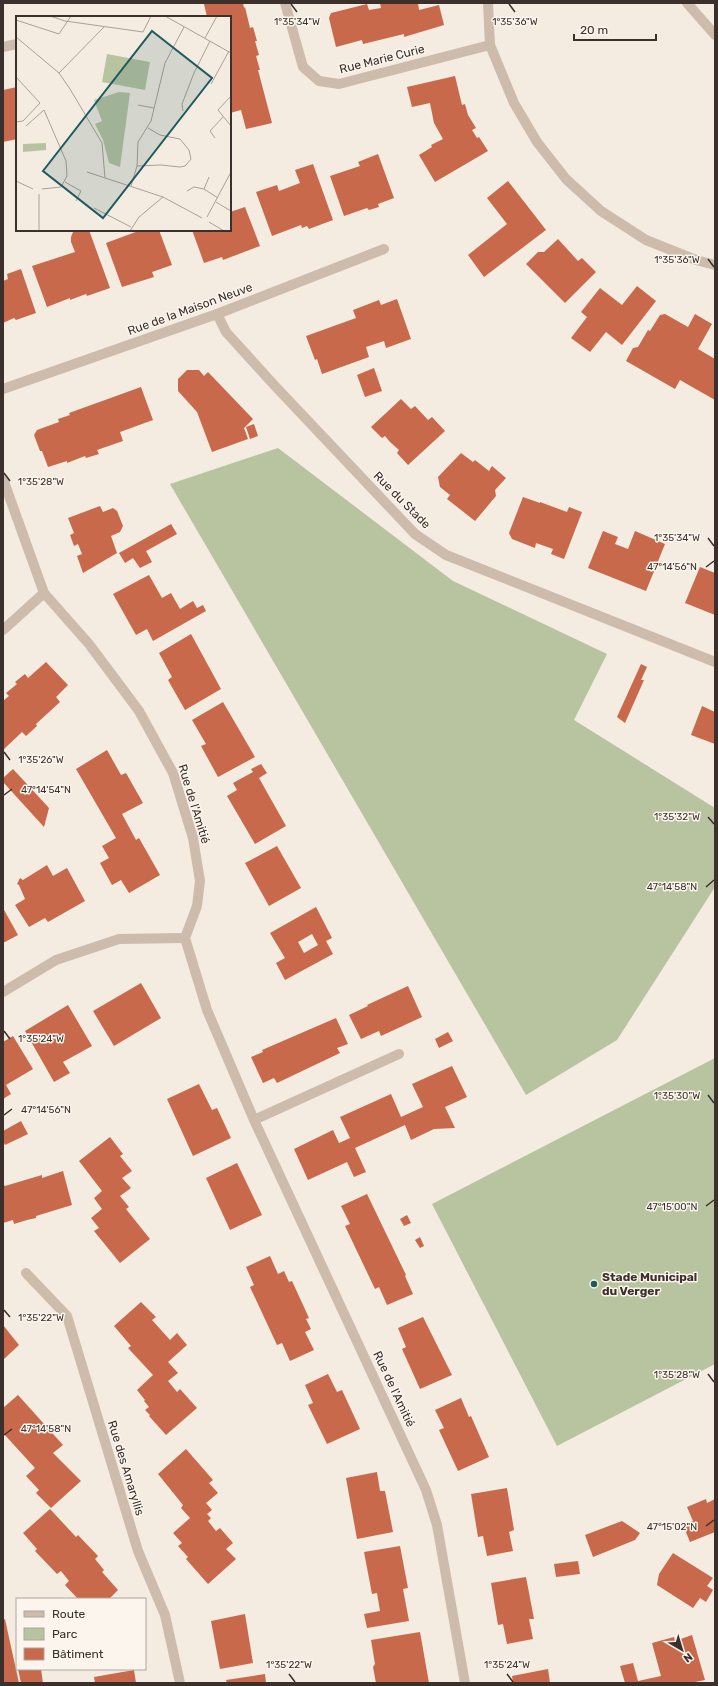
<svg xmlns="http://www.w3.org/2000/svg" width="718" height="1686" font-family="Rubik,sans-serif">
<rect width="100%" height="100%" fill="#f4ebe1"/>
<g fill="#b8c4a0">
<polygon points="278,448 453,581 607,654 574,720 715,808 715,887 617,1040 526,1095 170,484"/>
<polygon points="715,1058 715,1364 557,1446 432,1204"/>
</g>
<g fill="#c8694b" fill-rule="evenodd">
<polygon points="208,3 243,3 244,8 245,7 250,28 253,27 257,41 255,41 259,55 256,56 260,70 258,70 272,123 246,129 241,110 230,113 230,17 207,17 204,4"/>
<polygon points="380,3 418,3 419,10 439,5 444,25 404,37 404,34 363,44 362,40 336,47 329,18 331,13 367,4 369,10 381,8"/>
<polygon points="455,76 462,105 465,104 468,115 476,128 472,130 477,138 479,137 488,151 435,182 419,155 432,147 431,145 443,139 434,123 430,103 412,107 407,87"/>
<polygon points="17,87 17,139 3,142 3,90"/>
<polygon points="378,154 394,198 378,204 379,207 369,210 367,208 344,216 330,176 360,166 358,162"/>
<polygon points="313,164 333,220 309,229 307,226 302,228 301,225 272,236 256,192 277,185 279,191 300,183 295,170"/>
<polygon points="508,181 546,230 484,277 468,255 507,224 487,198"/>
<polygon points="245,207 260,246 223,260 222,257 204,263 192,230 230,230 230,212"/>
<polygon points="77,230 89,230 110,288 87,296 86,294 70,300 70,298 47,307 32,266 75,252 71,242 71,237 73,232"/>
<polygon points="141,230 159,230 172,265 152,272 154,277 122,287 106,243"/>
<polygon points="558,239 578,261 582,258 596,272 565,303 526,264 538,252 544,252"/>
<polygon points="21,269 36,313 16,320 14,318 3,323 3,281 8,279 7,274"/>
<polygon points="637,286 656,301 622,345 606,332 590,352 571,338 587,317 581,312 600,288 622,305"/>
<polygon points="397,299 411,339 386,348 384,341 366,347 369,357 322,374 317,359 315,360 306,336 356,318 353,310 379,300 381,305"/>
<polygon points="665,314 688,327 695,314 712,324 698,349 715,359 715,400 680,380 675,389 626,361 633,348 638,347 648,330 650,331 660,315"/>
<polygon points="374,368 382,391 365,397 357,375"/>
<polygon points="187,370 199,370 204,376 208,372 253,419 244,428 248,439 212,452 197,412 178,391 178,379"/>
<polygon points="141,387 153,420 120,432 123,441 97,450 99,454 86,458 85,456 67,463 67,461 48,467 42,451 40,451 34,435 37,430 59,422 58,419 70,415 69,413"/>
<polygon points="401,399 411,409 415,406 428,420 432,417 445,431 408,465 397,453 399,450 390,442 385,436 382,438 371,427"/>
<polygon points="254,424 258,436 250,439 246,427"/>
<polygon points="461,453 473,462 475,460 489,471 492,466 506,478 495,490 496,496 475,521 447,499 450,495 440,487 438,477"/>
<polygon points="523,497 540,503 540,502 567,512 569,507 582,512 564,559 551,554 553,549 536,543 535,548 512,539 509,533"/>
<polygon points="100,506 103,512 113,508 117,511 123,526 120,532 111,536 117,553 83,573 77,556 82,554 78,544 74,546 70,535 74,533 68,518"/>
<polygon points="171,524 177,534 146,551 152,562 140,568 133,558 125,563 119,553"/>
<polygon points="603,531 618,537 615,544 628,549 635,531 665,544 646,591 588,568"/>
<polygon points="700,567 715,573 715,615 685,603"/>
<polygon points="149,575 162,598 171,593 180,609 193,601 197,608 203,605 206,611 153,641 147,629 136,635 113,594"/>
<polygon points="191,634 221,689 185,710 168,680 172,677 159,653"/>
<polygon points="46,662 68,685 56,697 60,702 36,724 37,726 26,736 22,732 3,750 3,701 9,696 6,693 17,684 15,682 25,674 28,678"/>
<polygon points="641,664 647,667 641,680 644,680 625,723 617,717"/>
<polygon points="223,702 255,757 218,777 201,746 206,744 192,720"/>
<polygon points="702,706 715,712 715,744 691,735"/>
<polygon points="107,750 121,775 126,773 143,803 122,814 136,840 139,838 160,875 129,893 121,880 112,885 100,863 109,858 102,846 116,838 76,769"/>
<polygon points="261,764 267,773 259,778 286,826 255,844 227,796 237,790 233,783 253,772 251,769"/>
<polygon points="13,769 49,808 44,827 3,782 3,778"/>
<polygon points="277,846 301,888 269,906 245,863"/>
<polygon points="47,865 53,876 67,868 85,901 48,922 45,918 29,927 15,905 25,899 19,885 17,884 20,878 23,880"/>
<path d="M316 907 332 938 326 941 333 954 285 980 276 963 285 958 270 933ZM312 934 318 945 304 953 298 942Z"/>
<polygon points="3,908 18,935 3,943"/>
<polygon points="141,983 161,1018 114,1046 93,1011"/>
<polygon points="408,986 422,1017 381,1036 379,1031 361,1039 349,1015 368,1006 367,1005"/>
<polygon points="68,1005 92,1046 63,1062 70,1073 54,1082 25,1031"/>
<polygon points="336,1018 348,1044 337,1048 340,1053 277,1083 274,1078 263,1083 251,1057 263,1052 262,1050"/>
<polygon points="448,1032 453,1041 439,1048 435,1039"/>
<polygon points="13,1036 33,1069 6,1085 11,1094 3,1099 3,1042"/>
<polygon points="452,1066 467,1097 445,1107 455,1128 434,1129 411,1140 405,1125 355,1148 366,1172 354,1177 347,1162 308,1180 294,1149 333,1130 339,1143 350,1138 340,1117 391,1094 401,1117 423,1107 412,1084"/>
<polygon points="199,1084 212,1110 217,1108 231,1138 193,1156 167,1099"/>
<polygon points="21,1121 28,1134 5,1145 3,1141 3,1131"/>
<polygon points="110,1137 123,1154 120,1156 132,1171 122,1178 131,1188 120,1196 129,1207 126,1209 150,1239 120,1263 94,1231 99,1228 91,1218 102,1209 94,1198 102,1191 79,1161"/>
<polygon points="237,1163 262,1215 230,1230 206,1178"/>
<polygon points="63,1171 72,1205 36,1216 36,1218 27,1220 14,1224 13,1220 3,1223 3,1184 5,1186 42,1175 42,1178"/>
<polygon points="367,1194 406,1275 405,1276 413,1294 387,1305 379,1287 375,1289 345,1226 350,1224 341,1206"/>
<polygon points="407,1215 411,1223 404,1226 400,1219"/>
<polygon points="420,1237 424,1246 420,1248 415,1240"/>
<polygon points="270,1256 278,1274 284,1271 289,1282 292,1281 309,1318 306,1319 311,1329 305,1332 314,1350 290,1361 282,1343 277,1345 250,1287 254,1285 246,1267"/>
<polygon points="141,1302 156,1317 152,1320 170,1340 177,1333 187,1345 168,1362 178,1373 168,1381 177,1392 180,1389 197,1408 166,1435 149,1416 150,1415 145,1410 149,1407 144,1401 145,1400 137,1390 153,1375 128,1348 131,1346 114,1326"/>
<polygon points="423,1317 452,1375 420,1389 402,1349 406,1347 398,1328"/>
<polygon points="3,1325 19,1345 3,1360"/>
<polygon points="328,1374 337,1392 342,1390 360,1429 327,1444 308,1405 313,1403 305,1385"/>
<polygon points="18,1395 63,1445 53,1453 81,1481 51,1508 36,1493 39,1490 26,1476 35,1468 3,1433 3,1408"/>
<polygon points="461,1398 469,1417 471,1416 489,1457 458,1471 439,1430 444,1428 435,1410"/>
<polygon points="186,1449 213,1480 209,1483 218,1493 206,1503 212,1510 207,1514 211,1518 208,1521 216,1531 220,1528 233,1543 226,1549 236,1559 208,1584 186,1559 188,1557 178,1546 182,1543 173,1533 190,1518 181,1508 183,1505 158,1474"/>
<polygon points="377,1472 380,1491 385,1491 393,1532 357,1539 346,1478"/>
<polygon points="507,1488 514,1530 509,1532 513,1551 487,1556 483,1536 478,1537 471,1494"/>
<polygon points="706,1499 707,1503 715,1499 715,1532 690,1542 683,1525 693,1521 687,1507"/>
<polygon points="50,1509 76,1537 78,1535 98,1556 95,1559 104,1570 102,1572 118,1590 109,1599 78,1599 65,1585 69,1581 61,1571 57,1574 35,1551 37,1549 23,1533"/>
<polygon points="622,1521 640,1533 635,1540 593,1557 585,1535"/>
<polygon points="400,1546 408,1588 403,1589 409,1621 367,1628 364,1614 380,1611 377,1593 372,1594 364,1552"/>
<polygon points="673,1553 713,1578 707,1586 713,1590 706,1602 700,1598 693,1608 657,1585 659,1574"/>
<polygon points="578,1561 580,1574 556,1577 554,1564"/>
<polygon points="526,1577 534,1619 529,1619 533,1639 507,1644 503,1624 498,1625 491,1583"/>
<polygon points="245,1614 253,1663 220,1669 211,1621"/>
<polygon points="5,1619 8,1633 19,1683 3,1683 3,1620"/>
<polygon points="420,1632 429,1683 376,1683 373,1667 375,1664 371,1640"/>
<polygon points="692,1635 705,1680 690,1683 625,1683 620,1666 633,1663 638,1681 661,1676 652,1643 674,1637 675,1641"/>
<polygon points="18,1669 41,1669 43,1683 21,1683"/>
<polygon points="548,1669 550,1683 513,1683 512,1676"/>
<polygon points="134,1670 136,1683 95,1683 94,1677"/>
<polygon points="265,1674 266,1683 227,1683 226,1680"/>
</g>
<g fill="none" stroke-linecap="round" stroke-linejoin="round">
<polyline stroke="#cdbbac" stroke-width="10" points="687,3 715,35"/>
<g stroke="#cdbbac" stroke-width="10">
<polyline points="285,3 303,67 319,81 339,84 490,45"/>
<polyline points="488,3 490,45 514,103 537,142 566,179 601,211 646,240 696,260 715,265"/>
<polyline points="3,47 17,44"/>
<polyline points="217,314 226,332 275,386 415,534 446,555 715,662"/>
<polyline points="3,389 217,314 384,249"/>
<polyline points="3,479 44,593 89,644 139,711 173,773 193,838 200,881 197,906 185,938 207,1010 254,1120 426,1490 437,1525 465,1683"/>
<polyline points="3,630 44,593"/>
<polyline points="3,992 56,960 119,939 185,938"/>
<polyline points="254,1120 399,1054"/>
<polyline points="26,1273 67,1316 138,1551 165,1615 180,1683"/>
</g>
</g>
<path fill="none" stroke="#3b302b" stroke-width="1.5" d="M291 4 297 12M509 4 515 12M708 259 714 267M4 473 10 481M708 538 714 546M706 567 714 561M4 752 10 760M4 795 12 789M708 817 714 824M706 887 714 880M4 1031 10 1039M708 1095 714 1103M4 1115 12 1109M706 1206 714 1200M4 1310 10 1317M708 1374 714 1382M4 1435 12 1429M706 1526 714 1520M289 1674 295 1682M507 1674 513 1682"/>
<circle fill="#1f5a5e" stroke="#fbf5ee" stroke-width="1.5" cx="594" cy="1284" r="4"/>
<g text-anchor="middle" stroke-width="3" stroke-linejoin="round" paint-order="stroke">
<g font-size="12" fill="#3b302b" stroke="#fbf5ee">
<text transform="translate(382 59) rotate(-14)" y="4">Rue Marie Curie</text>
<text transform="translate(190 309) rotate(-20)" y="4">Rue de la Maison Neuve</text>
<text transform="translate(402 500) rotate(45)" y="4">Rue du Stade</text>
<text transform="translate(194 804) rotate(73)" y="4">Rue de l'Amitié</text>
<text transform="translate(394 1389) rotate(65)" y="4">Rue de l'Amitié</text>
<text transform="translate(126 1468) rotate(73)" y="4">Rue des Amaryllis</text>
</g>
<g font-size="12" font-weight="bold" fill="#3b302b" stroke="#fbf5ee" text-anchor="start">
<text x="602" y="1281">Stade Municipal<tspan x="602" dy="14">du Verger</tspan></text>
</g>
</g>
<g transform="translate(16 16)">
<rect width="215" height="215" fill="#f4ebe1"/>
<path d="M91 38 134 46 129 74 86 66ZM103 76 114 77 104 151 93 147 87 124 79 108 86 105 78 84ZM30 127V134L7 136V128Z" fill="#b8c4a0"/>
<path fill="none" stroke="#aaa098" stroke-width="1" d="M34 0 49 5 127 16 135 0M149 0 215 37M0 4 43 18 55 0M0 21 43 57 54 73 86 127 89 162M189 22 201 0M43 57 89 10M0 61 24 87 7 105 0 106M195 68 213 35M215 80 202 94 215 110M122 89 138 92M167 95 166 88 178 57 194 25M10 110 28 94 50 145 51 160 45 171 26 173M199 122 194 115 207 101M121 150 145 149 164 151 169 150 175 143 173 134 164 123 144 119 132 112M71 156 147 181 186 202M193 161 188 173 202 182M0 165 17 173M49 166 65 175 60 185M115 170 121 150 122 126 135 105 149 47 168 11M171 175 178 171 188 173M23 178V215M200 186 215 195M78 192 115 211M191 201 215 156M193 206 208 215M114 215 123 201 147 181"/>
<path fill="#1f5a5e" fill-opacity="0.15" stroke="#1f5a5e" stroke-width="2" d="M136 15 196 62 87 202 27 155Z"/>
<rect width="215" height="215" fill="none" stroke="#3b302b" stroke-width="2"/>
</g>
<g font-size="10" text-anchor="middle" fill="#3b302b" stroke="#fbf5ee" stroke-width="3" stroke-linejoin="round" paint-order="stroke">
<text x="515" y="25">1°35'36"W</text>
<text x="297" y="25">1°35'34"W</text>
<text x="677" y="263">1°35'36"W</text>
<text x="41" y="485">1°35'28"W</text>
<text x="677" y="541">1°35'34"W</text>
<text x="672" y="570">47°14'56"N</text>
<text x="41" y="763">1°35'26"W</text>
<text x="46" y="793">47°14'54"N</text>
<text x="677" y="820">1°35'32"W</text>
<text x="672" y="890">47°14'58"N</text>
<text x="41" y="1042">1°35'24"W</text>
<text x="677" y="1099">1°35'30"W</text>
<text x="46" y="1113">47°14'56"N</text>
<text x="672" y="1210">47°15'00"N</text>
<text x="41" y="1321">1°35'22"W</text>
<text x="677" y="1378">1°35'28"W</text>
<text x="46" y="1432">47°14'58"N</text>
<text x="672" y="1530">47°15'02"N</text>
<text x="289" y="1668">1°35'22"W</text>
<text x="507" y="1668">1°35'24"W</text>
</g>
<rect width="718" height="1686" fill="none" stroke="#3b302b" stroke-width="8"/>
<rect x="16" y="1598" width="130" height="72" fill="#fbf5ee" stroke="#aea6a0"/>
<rect x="24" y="1611" width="20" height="6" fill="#cdbbac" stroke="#aea6a0"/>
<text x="52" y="1618" font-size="12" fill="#3b302b">Route</text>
<rect x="24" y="1628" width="20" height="12" fill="#b8c4a0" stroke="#aea6a0"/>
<text x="52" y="1638" font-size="12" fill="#3b302b">Parc</text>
<rect x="24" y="1648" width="20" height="12" fill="#c8694b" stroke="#aea6a0"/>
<text x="52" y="1658" font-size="12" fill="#3b302b">Bâtiment</text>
<g transform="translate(682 1650) rotate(142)" stroke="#fbf5ee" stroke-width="3" paint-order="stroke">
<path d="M0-3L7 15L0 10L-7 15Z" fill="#3b302b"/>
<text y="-6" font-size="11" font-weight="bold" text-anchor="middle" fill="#3b302b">N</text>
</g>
<path d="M574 34v6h82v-6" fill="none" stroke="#3b302b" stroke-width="2"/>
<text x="580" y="34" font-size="12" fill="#3b302b" stroke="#fbf5ee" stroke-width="3" paint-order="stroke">20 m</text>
</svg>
